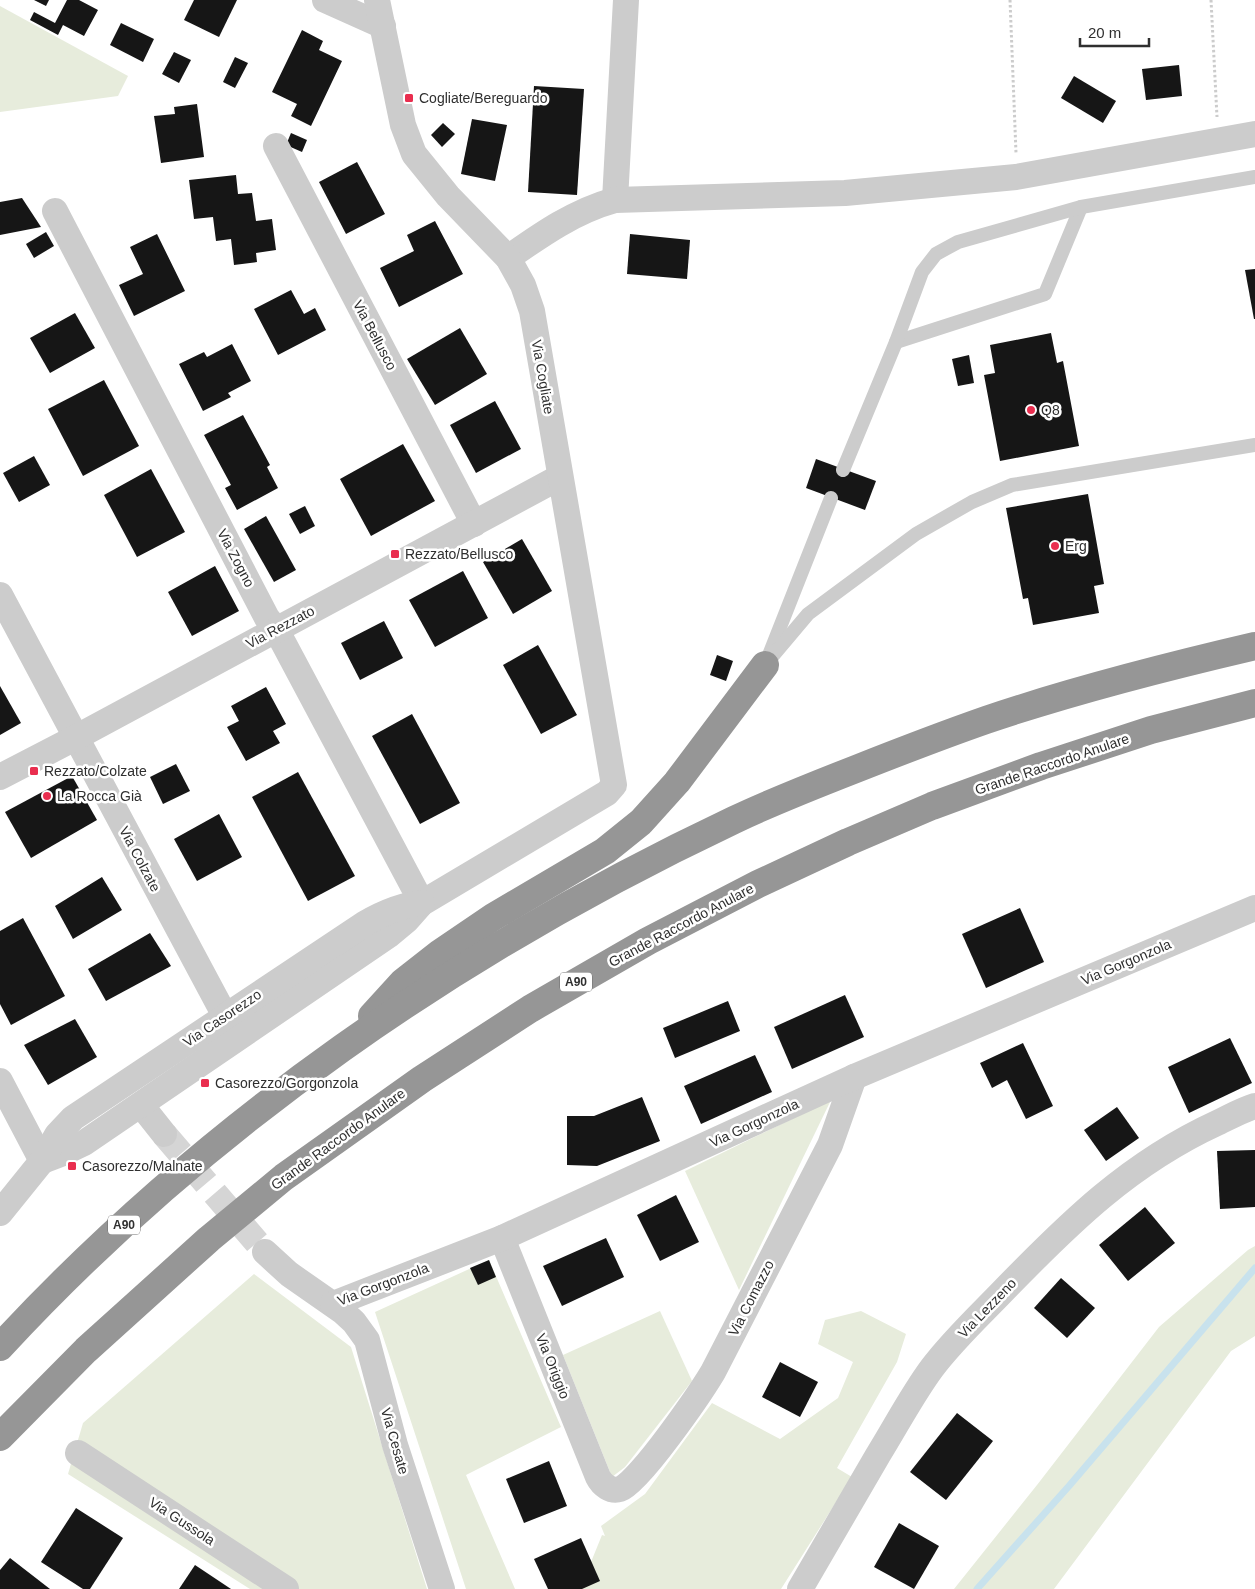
<svg xmlns="http://www.w3.org/2000/svg" width="1255" height="1589" font-family="Helvetica,sans-serif">
<rect width="100%" height="100%" fill="#fff"/>
<g fill="#e7ecdc">
<polygon points="0,6 128,76 118,96 0,112"/>
<polygon points="831,1100 739,1290 685,1171"/>
<polygon points="1255,1246 1255,1336 1231,1351 1054,1589 954,1589 1037,1485 1159,1327 1248,1250"/>
<polygon points="489,1260 561,1427 466,1475 515,1589 466,1589 375,1312"/>
<polygon points="254,1274 351,1347 427,1589 250,1589 68,1474 83,1423"/>
<polygon points="660,1311 692,1381 625,1467 612,1477 563,1355"/>
<polygon points="861,1311 906,1334 897,1362 837,1468 852,1477 781,1589 580,1589 602,1535 605,1536 601,1526 645,1494 712,1403 780,1439 838,1398 853,1362 818,1344 825,1320"/>
</g>
<g fill="none" stroke-linecap="round" stroke-linejoin="round">
<polyline stroke="#c8e2ed" stroke-width="7" points="977,1589 1069,1486 1255,1268"/>
</g>
<g fill="#161616">
<polygon points="34,0 49,0 46,6"/>
<polygon points="67,0 79,0 98,10 84,36 63,25 58,35 30,20 34,12 55,23"/>
<polygon points="194,0 237,0 219,37 184,20"/>
<polygon points="121,23 154,39 143,62 110,45"/>
<polygon points="302,30 323,41 319,50 342,61 311,126 291,116 297,104 272,92"/>
<polygon points="174,52 191,60 179,83 162,74"/>
<polygon points="235,57 248,63 235,88 223,82"/>
<polygon points="1179,65 1182,96 1146,100 1142,69"/>
<polygon points="1074,76 1116,101 1103,123 1061,98"/>
<polygon points="534,86 584,89 577,195 528,192"/>
<polygon points="197,104 204,157 161,163 154,116 175,114 174,107"/>
<polygon points="472,119 507,125 495,181 461,174"/>
<polygon points="443,123 455,134 442,147 431,135"/>
<polygon points="291,133 307,140 302,152 286,145"/>
<polygon points="357,162 385,214 346,234 319,182"/>
<polygon points="236,175 238,194 252,193 256,221 272,219 276,250 256,253 257,262 234,265 231,239 216,241 213,217 194,219 189,180"/>
<polygon points="22,198 41,227 0,235 0,202"/>
<polygon points="435,221 463,274 399,307 380,268 414,251 407,235"/>
<polygon points="46,232 54,246 34,258 26,244"/>
<polygon points="157,234 185,291 134,316 119,285 143,274 130,247"/>
<polygon points="630,234 690,240 687,279 627,274"/>
<polygon points="1255,269 1255,319 1254,319 1245,270"/>
<polygon points="291,290 304,314 315,308 326,330 278,355 254,309"/>
<polygon points="75,313 95,348 50,373 30,338"/>
<polygon points="460,328 487,374 435,405 407,359"/>
<polygon points="1051,333 1057,363 1063,361 1079,446 1000,461 984,375 995,373 990,345"/>
<polygon points="232,344 251,381 228,393 231,397 203,411 179,364 204,352 207,357"/>
<polygon points="969,355 974,383 958,386 952,359"/>
<polygon points="104,380 139,446 83,476 48,409"/>
<polygon points="495,401 521,449 476,473 450,425"/>
<polygon points="243,415 270,465 267,467 278,488 237,510 225,488 231,485 204,435"/>
<polygon points="403,444 435,501 371,536 340,479"/>
<polygon points="34,456 50,485 19,502 3,473"/>
<polygon points="816,459 876,481 865,510 806,488"/>
<polygon points="151,469 185,532 137,557 104,495"/>
<polygon points="1088,494 1104,584 1094,586 1099,613 1033,625 1028,598 1023,599 1006,508"/>
<polygon points="305,506 315,526 300,534 289,514"/>
<polygon points="266,516 296,570 274,582 244,529"/>
<polygon points="522,539 552,591 513,614 483,562"/>
<polygon points="215,566 239,611 192,636 168,592"/>
<polygon points="463,571 488,618 435,647 409,600"/>
<polygon points="384,621 403,658 360,680 341,643"/>
<polygon points="538,645 577,715 541,734 503,665"/>
<polygon points="717,655 733,661 726,681 710,675"/>
<polygon points="0,686 21,723 0,735"/>
<polygon points="266,687 286,724 273,731 280,743 246,761 227,727 239,721 231,706"/>
<polygon points="412,714 460,803 420,824 372,736"/>
<polygon points="176,764 190,791 163,804 150,777"/>
<polygon points="298,772 355,876 308,901 252,797"/>
<polygon points="72,776 97,820 31,858 5,812"/>
<polygon points="219,814 242,857 197,881 174,839"/>
<polygon points="102,877 122,910 73,939 55,906"/>
<polygon points="1020,908 1044,962 986,988 962,934"/>
<polygon points="23,918 65,996 11,1025 0,1004 0,931"/>
<polygon points="150,933 171,966 106,1001 88,969"/>
<polygon points="845,995 864,1037 792,1069 774,1027"/>
<polygon points="728,1001 740,1031 675,1058 663,1028"/>
<polygon points="75,1019 97,1057 48,1085 24,1045"/>
<polygon points="1230,1038 1252,1083 1189,1113 1168,1067"/>
<polygon points="1023,1043 1053,1106 1026,1119 1007,1080 992,1088 980,1063"/>
<polygon points="755,1055 772,1092 701,1124 684,1086"/>
<polygon points="642,1097 660,1141 597,1166 567,1165 567,1116 594,1116"/>
<polygon points="1117,1107 1139,1138 1106,1161 1084,1130"/>
<polygon points="1255,1150 1255,1207 1220,1209 1217,1151"/>
<polygon points="676,1195 699,1242 660,1261 637,1215"/>
<polygon points="1145,1207 1175,1243 1128,1281 1099,1245"/>
<polygon points="606,1238 624,1277 562,1306 543,1266"/>
<polygon points="489,1260 496,1277 478,1285 470,1268"/>
<polygon points="1061,1278 1095,1308 1067,1338 1034,1308"/>
<polygon points="780,1362 818,1382 800,1417 762,1397"/>
<polygon points="957,1413 993,1441 946,1500 910,1472"/>
<polygon points="549,1461 567,1506 524,1523 506,1479"/>
<polygon points="76,1508 123,1538 90,1589 83,1589 41,1562"/>
<polygon points="899,1523 939,1546 914,1589 874,1567"/>
<polygon points="581,1538 600,1581 582,1589 548,1589 534,1559"/>
<polygon points="10,1558 50,1589 0,1589 0,1570"/>
<polygon points="195,1565 231,1589 179,1589"/>
</g>
<g fill="none" stroke-linecap="round" stroke-linejoin="round">
<polyline stroke="#d5d5d5" stroke-width="26" stroke-dasharray="26 13" stroke-linecap="butt" points="164,1134 265,1252"/>
<g stroke="#ccc" stroke-width="3" stroke-dasharray="2.5 2.5" stroke-linecap="butt">
<polyline points="1010,0 1016,153"/>
<polyline points="1211,0 1217,117"/>
</g>
<g stroke="#ccc" stroke-width="14">
<polyline points="896,342 1045,294 1081,207"/>
<polyline points="843,470 896,342 922,272 936,254 958,242 1081,207 1255,177"/>
<polyline points="769,655 831,498"/>
<polyline points="765,665 808,614 916,534 972,502 1012,485 1255,445"/>
</g>
<g stroke="#ccc" stroke-width="26">
<polyline points="325,0 383,26"/>
<polyline points="276,146 474,524"/>
<polyline points="615,200 626,0"/>
<polyline points="55,211 267,618 276,629 422,903"/>
<path d="M508 258C542 234 575 211 615 200L845 193 1016 177 1255 134"/>
<polyline points="0,595 225,1016"/>
<polyline points="0,777 75,738 560,477"/>
<polyline points="0,1081 42,1161"/>
<polyline points="141,1105 164,1134"/>
<polyline points="42,1161 63,1153 84,1143 389,935 407,920 422,903 607,793 614,785 532,311 523,285 508,258 448,196 414,154 403,125 377,0"/>
<path d="M0 1213 42 1161 57 1135 73 1118 364 924C383 913 401 905 422 903"/>
<path d="M502 1238 598 1477C602 1485 611 1492 620 1489 639 1483 701 1392 713 1372L830 1145 854 1077"/>
<polyline points="265,1252 289,1274 342,1311 354,1322 367,1340 395,1445 442,1589"/>
<polyline points="333,1304 502,1238 854,1077 1255,908"/>
<polyline points="78,1453 286,1589"/>
<path d="M800 1589C826 1544 852 1500 878 1455 896 1426 912 1395 932 1368 953 1340 980 1315 1004 1290 1070 1222 1130 1163 1217 1123 1230 1117 1242 1110 1255 1106"/>
</g>
<g stroke="#969696" stroke-width="28">
<polyline points="372,1016 403,982 440,953 493,917 605,851 641,822 677,782 765,665"/>
<path d="M0 1347C206 1124 461 949 734 820 774 801 815 785 856 769 899 752 943 735 986 720 1074 690 1165 667 1255 646"/>
<polyline points="0,1437 86,1350 209,1239 284,1177 422,1079 530,1009 648,941 758,884 848,842 932,806 1041,766 1151,730 1255,703"/>
</g>
</g>
<g fill="#e92e4f" stroke="#fff" stroke-width="2">
<rect x="404" y="93" width="10" height="10" rx="2.5"/>
<circle cx="1031" cy="410" r="5"/>
<circle cx="1055" cy="546" r="5"/>
<rect x="390" y="549" width="10" height="10" rx="2.5"/>
<rect x="29" y="766" width="10" height="10" rx="2.5"/>
<circle cx="47" cy="796" r="5"/>
<rect x="200" y="1078" width="10" height="10" rx="2.5"/>
<rect x="67" y="1161" width="10" height="10" rx="2.5"/>
</g>
<g text-anchor="middle" stroke-width="5" stroke-linejoin="round" paint-order="stroke">
<g fill="#fff" stroke="#6d6d6d" stroke-width="1">
<rect x="560" y="972.5" width="32" height="19" rx="4"/>
<rect x="108" y="1215.5" width="32" height="19" rx="4"/>
</g>
<g font-size="12" font-weight="bold" fill="#2f2f2f">
<text x="576" y="986">A90</text>
<text x="124" y="1229">A90</text>
</g>
<g font-size="14" fill="#2f2f2f" stroke="#fff" text-anchor="start">
<text x="419" y="103">Cogliate/Bereguardo</text>
<text x="1041" y="415">Q8</text>
<text x="1065" y="551">Erg</text>
<text x="405" y="559">Rezzato/Bellusco</text>
<text x="44" y="776">Rezzato/Colzate</text>
<text x="57" y="801">La Rocca Già</text>
<text x="215" y="1088">Casorezzo/Gorgonzola</text>
<text x="82" y="1171">Casorezzo/Malnate</text>
</g>
<g font-size="14" fill="#2f2f2f" stroke="#fff">
<text transform="translate(375 335) rotate(62)" y="5">Via Bellusco</text>
<text transform="translate(543 377) rotate(80)" y="5">Via Cogliate</text>
<text transform="translate(236 558) rotate(62)" y="5">Via Zogno</text>
<text transform="translate(280 627) rotate(-28)" y="5">Via Rezzato</text>
<text transform="translate(1052 764) rotate(-19)" y="5">Grande Raccordo Anulare</text>
<text transform="translate(140 859) rotate(62)" y="5">Via Colzate</text>
<text transform="translate(681 925) rotate(-28)" y="5">Grande Raccordo Anulare</text>
<text transform="translate(1126 962) rotate(-23)" y="5">Via Gorgonzola</text>
<text transform="translate(222 1018) rotate(-34)" y="5">Via Casorezzo</text>
<text transform="translate(754 1123) rotate(-25)" y="5">Via Gorgonzola</text>
<text transform="translate(338 1139) rotate(-36)" y="5">Grande Raccordo Anulare</text>
<text transform="translate(383 1284) rotate(-21)" y="5">Via Gorgonzola</text>
<text transform="translate(751 1298) rotate(-63)" y="5">Via Comazzo</text>
<text transform="translate(987 1308) rotate(-46)" y="5">Via Lezzeno</text>
<text transform="translate(553 1366) rotate(68)" y="5">Via Origgio</text>
<text transform="translate(395 1441) rotate(74)" y="5">Via Cesate</text>
<text transform="translate(182 1521) rotate(33)" y="5">Via Gussola</text>
</g>
</g>
<path d="M1080 38v8h69v-8" fill="none" stroke="#2f2f2f" stroke-width="2.5"/>
<text x="1088" y="38" font-size="15" fill="#2f2f2f" stroke="#ffffff" stroke-width="4" paint-order="stroke">20 m</text>
</svg>
